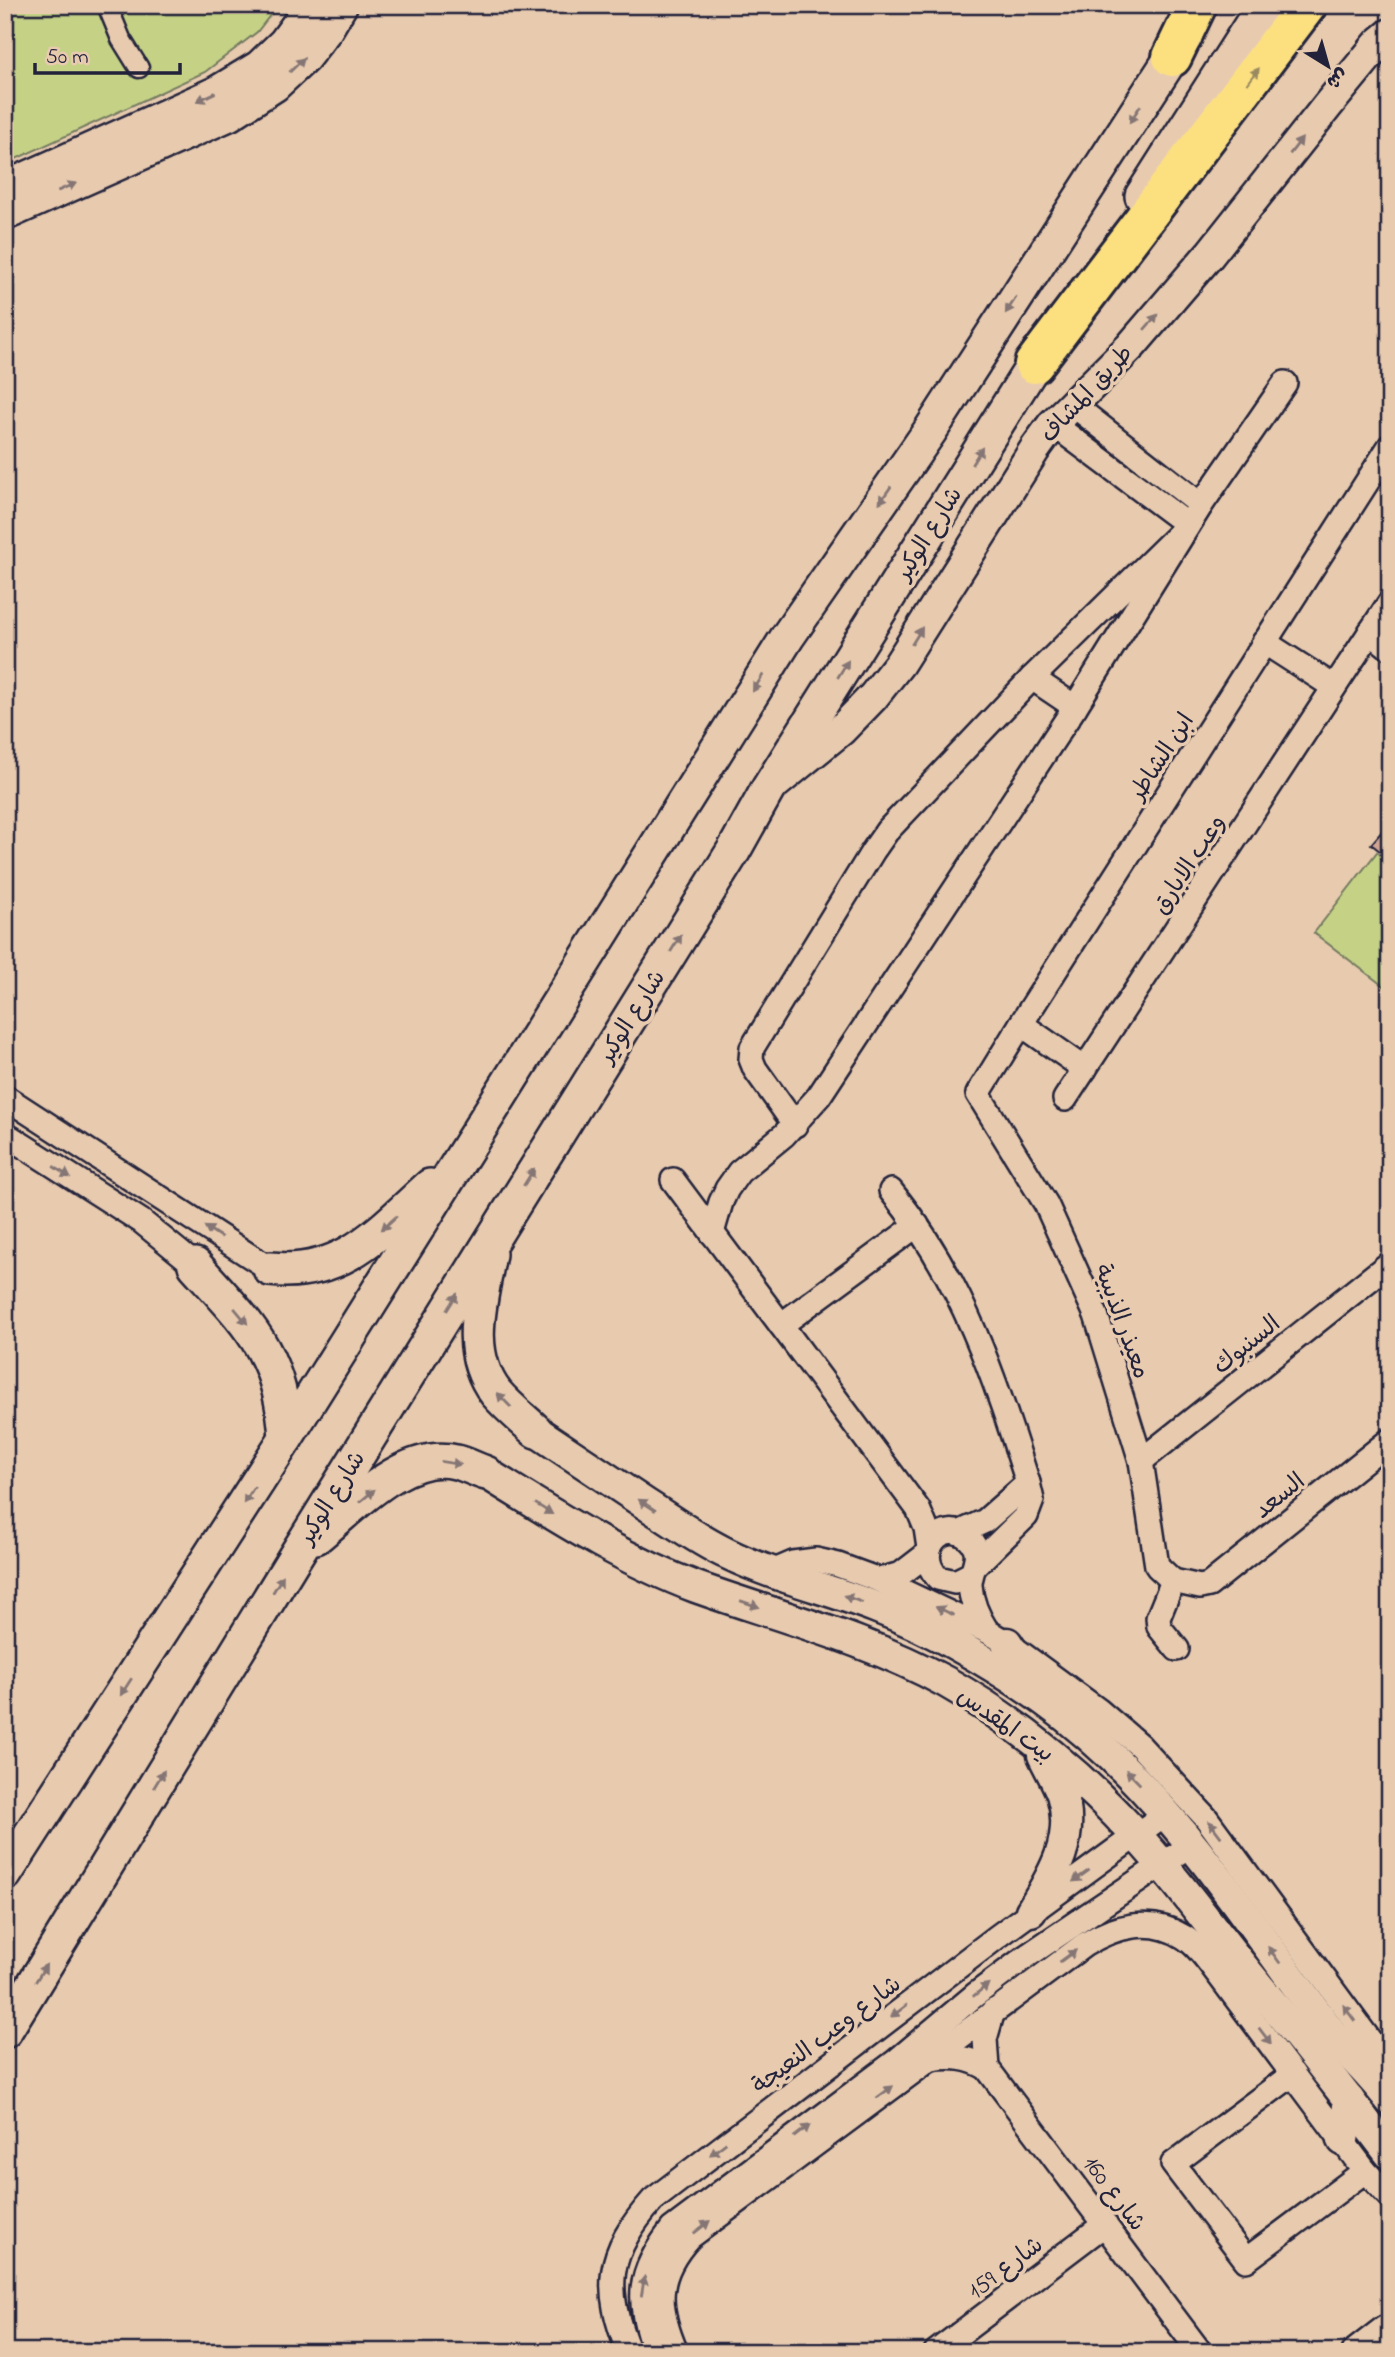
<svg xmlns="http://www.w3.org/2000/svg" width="1395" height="2357" font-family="'Indie Flower','Playpen Sans Arabic',sans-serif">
<rect width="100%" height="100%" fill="#e8cbaf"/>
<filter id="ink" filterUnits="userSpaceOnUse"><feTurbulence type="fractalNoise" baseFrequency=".0143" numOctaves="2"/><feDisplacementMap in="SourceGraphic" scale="14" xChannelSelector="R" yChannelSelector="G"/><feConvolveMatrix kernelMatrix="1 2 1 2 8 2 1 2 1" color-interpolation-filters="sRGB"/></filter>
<g filter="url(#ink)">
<g fill="#c5d286" stroke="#747a60" stroke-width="2">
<polygon points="5,5 278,5 257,32 205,72 5,164"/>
<polygon points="1377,852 1390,862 1390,991 1314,933"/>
</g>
<polygon fill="#d0a594" stroke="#22223b" stroke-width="2" points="1390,822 1390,859 1371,844"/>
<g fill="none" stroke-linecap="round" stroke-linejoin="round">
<g stroke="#22223b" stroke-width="23">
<polyline id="pedestrian" points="107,5 121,39 139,68"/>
</g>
<g stroke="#22223b" stroke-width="28">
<g id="minor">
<polyline points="1072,404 1201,505"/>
<polyline points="1390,446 1021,1024 978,1094 1046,1204 1096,1315 1141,1461 1157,1566 1173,1581 1200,1587 1209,1585 1390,1440"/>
<polyline points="1370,632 1390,648"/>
<polyline points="1264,642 1334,687"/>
<polyline points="1032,678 1075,707"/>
<polyline points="1021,1024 1085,1069"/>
<polyline points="5,1097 270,1269"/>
<polyline points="1065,1099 1390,602"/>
<polyline points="795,1125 755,1069 751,1059 752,1048 873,851 887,831 1032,678 1188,525 1053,424"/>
<polyline points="5,1134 141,1221 195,1265"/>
<polyline points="673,1180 918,1509 926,1528 929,1548"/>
<path d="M891 1191C962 1277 995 1379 1028 1483L1032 1500 1026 1516 975 1566"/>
<polyline points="712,1233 721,1202 727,1189 739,1172 784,1135 819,1096 1075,707 1201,505 1285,383"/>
<polyline points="781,1325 917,1225"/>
<polyline points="1141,1461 1390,1263"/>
<polyline points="959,1533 985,1521 1028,1483"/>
<polyline points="772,1572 793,1563 816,1560 838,1565 879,1580 987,1631 1007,1643 1098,1710 1140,1746 1207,1819 1390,2068"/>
<path d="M971 1574 955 1582 938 1578C912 1551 944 1516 969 1539 985 1553 970 1569 970 1585 971 1602 978 1617 987 1631"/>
<polyline points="879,1580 901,1574 927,1554"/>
<polyline points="1173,1581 1158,1618 1159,1627 1177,1649"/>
<path d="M931 2059C952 2056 968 2057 987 2068L1200 2352"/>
<polyline points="987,2068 985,2039 993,2011"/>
<polyline points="1293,2074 1173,2164 1246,2260 1365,2171"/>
<path d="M629 2352C603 2288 606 2253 653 2200L997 1937 1165 1814"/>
<path d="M655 2352C636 2298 637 2275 672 2229L895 2062 975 1995 1027 1956 1191 1845"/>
<path d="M676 2352C656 2306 655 2275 690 2237L1084 1945C1114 1926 1151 1916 1184 1937 1198 1946 1208 1961 1218 1974L1365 2171 1390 2197"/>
<polyline points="936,2352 1105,2224"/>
<polyline points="1353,2352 1384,2328 1390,2336"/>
</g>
</g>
<g stroke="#22223b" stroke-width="35">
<g id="tertiary">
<polyline points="5,187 216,92 259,66 284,42 311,5"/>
<polyline points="5,215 230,115 275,86 305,58 327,30 342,5"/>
<polyline points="776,783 841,730 873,697 899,664 1035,449 1053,424 1131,346 1210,254 1328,105 1379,43 1390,34"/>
<path d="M536 1431C573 1456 610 1480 647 1505 674 1522 700 1541 728 1554 775 1577 826 1588 875 1607 935 1630 993 1664 1045 1701 1164 1786 1241 1913 1328 2028 1347 2054 1371 2074 1390 2100"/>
<path d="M486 1473C554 1515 621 1559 696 1587 780 1617 868 1639 946 1682 1017 1722 1081 1775 1136 1835 1173 1875 1205 1919 1239 1962 1290 2025 1341 2089 1390 2154"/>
<polyline points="1007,1643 1039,1693"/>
<path d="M1031 1911C1053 1875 1076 1839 1062 1794 1057 1781 1049 1768 1043 1755"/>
<polyline points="1343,2140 1349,2100"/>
</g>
</g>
<g stroke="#22223b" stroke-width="38">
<g id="secondary">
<polyline points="1142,196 1264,5"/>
<path d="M489 1254C481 1301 464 1351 496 1393 508 1407 523 1419 536 1431"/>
<path d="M195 1265C249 1325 281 1353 286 1438"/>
<path d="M270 1269C343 1277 380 1231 430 1186"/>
<path d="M316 1537C352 1508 405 1449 456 1462 466 1464 476 1470 486 1473"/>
<polyline points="5,1874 286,1438 788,636 930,431 1185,37"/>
<polyline points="5,2031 296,1555 734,850 768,789 1048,342"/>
</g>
</g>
<g stroke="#22223b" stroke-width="44">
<g id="motorway">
<polyline points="1172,57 1197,5"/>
<polyline points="1034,364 1307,5"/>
</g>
</g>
<use href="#pedestrian" stroke="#e8cbaf" stroke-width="18"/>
<use href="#minor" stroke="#e8cbaf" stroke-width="23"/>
<use href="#tertiary" stroke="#e8cbaf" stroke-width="30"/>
<use href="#secondary" stroke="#e8cbaf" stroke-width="33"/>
<use href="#motorway" stroke="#fce080" stroke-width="38"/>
</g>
<defs><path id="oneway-solid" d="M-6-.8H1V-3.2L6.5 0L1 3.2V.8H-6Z" transform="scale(1.75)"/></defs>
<g fill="#857675">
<use href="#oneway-solid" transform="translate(297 65) rotate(-44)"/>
<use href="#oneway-solid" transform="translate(206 97) rotate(155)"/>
<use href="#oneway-solid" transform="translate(1135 114) rotate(123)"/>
<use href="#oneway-solid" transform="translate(1296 146) rotate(-52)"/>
<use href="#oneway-solid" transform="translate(67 187) rotate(-23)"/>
<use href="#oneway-solid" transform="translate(1011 305) rotate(123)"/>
<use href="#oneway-solid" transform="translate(1151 322) rotate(-49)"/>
<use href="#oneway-solid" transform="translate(977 456) rotate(-58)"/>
<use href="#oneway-solid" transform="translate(885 495) rotate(125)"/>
<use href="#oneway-solid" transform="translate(917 636) rotate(-58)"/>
<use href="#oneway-solid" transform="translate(843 669) rotate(-58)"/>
<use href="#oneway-solid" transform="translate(758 683) rotate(122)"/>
<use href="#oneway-solid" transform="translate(676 943) rotate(-58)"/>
<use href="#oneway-solid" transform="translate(62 1172) rotate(33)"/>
<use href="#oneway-solid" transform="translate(529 1177) rotate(-58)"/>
<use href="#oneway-solid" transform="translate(389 1223) rotate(138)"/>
<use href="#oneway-solid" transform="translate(213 1232) rotate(-147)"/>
<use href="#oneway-solid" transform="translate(452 1302) rotate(-58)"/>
<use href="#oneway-solid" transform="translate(241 1316) rotate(50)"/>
<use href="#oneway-solid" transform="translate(504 1400) rotate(-134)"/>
<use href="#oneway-solid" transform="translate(451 1463) rotate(9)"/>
<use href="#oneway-solid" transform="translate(249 1495) rotate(123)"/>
<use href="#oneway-solid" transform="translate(367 1496) rotate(-40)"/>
<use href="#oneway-solid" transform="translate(647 1505) rotate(-147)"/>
<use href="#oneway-solid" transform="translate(544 1509) rotate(32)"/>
<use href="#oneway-solid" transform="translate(278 1584) rotate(-59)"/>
<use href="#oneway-solid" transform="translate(853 1599) rotate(-160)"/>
<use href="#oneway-solid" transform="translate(750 1604) rotate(19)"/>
<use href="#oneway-solid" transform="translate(945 1611) rotate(-155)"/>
<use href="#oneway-solid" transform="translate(126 1687) rotate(123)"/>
<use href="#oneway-solid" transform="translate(1133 1777) rotate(-134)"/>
<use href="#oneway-solid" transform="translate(159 1779) rotate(-59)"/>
<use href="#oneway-solid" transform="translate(1215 1829) rotate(-127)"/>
<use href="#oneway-solid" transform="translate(1081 1876) rotate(145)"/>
<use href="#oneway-solid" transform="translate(1274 1955) rotate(-126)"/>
<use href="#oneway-solid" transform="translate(1068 1956) rotate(-36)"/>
<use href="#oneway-solid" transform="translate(41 1973) rotate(-58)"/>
<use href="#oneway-solid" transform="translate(981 1990) rotate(-39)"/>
<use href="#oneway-solid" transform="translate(899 2011) rotate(143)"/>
<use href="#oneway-solid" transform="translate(1349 2013) rotate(-126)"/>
<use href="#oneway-solid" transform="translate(1265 2036) rotate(53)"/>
<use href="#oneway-solid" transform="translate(885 2092) rotate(-36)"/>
<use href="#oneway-solid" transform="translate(802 2131) rotate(-37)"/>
<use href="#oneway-solid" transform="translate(718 2149) rotate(143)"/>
<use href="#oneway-solid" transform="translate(702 2227) rotate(-38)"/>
<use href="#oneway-solid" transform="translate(643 2286) rotate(-81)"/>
</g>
<use fill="#9a8a61" href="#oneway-solid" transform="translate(1253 76) rotate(-53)"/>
</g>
<g text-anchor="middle" stroke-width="7" stroke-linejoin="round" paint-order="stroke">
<g font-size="24" fill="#22223b" stroke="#e8cbaf">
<text transform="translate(1086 393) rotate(-47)" y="8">طريق المشاف</text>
<text transform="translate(928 533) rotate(-58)" y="8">شارع الوكير</text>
<text transform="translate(1161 756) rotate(-57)" y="8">ابن الشاطر</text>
<text transform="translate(1188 864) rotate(-57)" y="8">وعب الابارق</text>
<text transform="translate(631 1016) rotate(-58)" y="8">شارع الوكير</text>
<text transform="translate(1123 1321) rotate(70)" y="8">معيذر الذيبية</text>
<text transform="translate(1246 1344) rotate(-39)" y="8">السنبوك</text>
<text transform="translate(1279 1495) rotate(-39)" y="8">السعد</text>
<text transform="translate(331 1497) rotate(-58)" y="8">شارع الوكير</text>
<text transform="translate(1006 1724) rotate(35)" y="8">بيت المقدس</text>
<text transform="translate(826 2034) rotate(-37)" y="8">شارع وعب النعيجة</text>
<text transform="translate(1115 2193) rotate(53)" y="8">شارع 160</text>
<text transform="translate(1005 2267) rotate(-37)" y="8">شارع 159</text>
</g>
</g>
<rect width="1395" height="2357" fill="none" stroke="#e8cbaf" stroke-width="28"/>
<rect x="14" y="14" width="1367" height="2329" fill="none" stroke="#22223b" stroke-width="2.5" filter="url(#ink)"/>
<g transform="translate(1328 66) rotate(143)" stroke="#e8cbaf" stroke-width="5" paint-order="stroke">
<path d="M0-5L12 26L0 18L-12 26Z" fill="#22223b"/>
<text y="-10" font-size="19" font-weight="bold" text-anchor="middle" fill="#22223b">ش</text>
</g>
<path d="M35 63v10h145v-10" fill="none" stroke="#22223b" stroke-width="3.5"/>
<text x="46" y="63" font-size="21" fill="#22223b" stroke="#e8cbaf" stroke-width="5" paint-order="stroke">50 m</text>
</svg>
